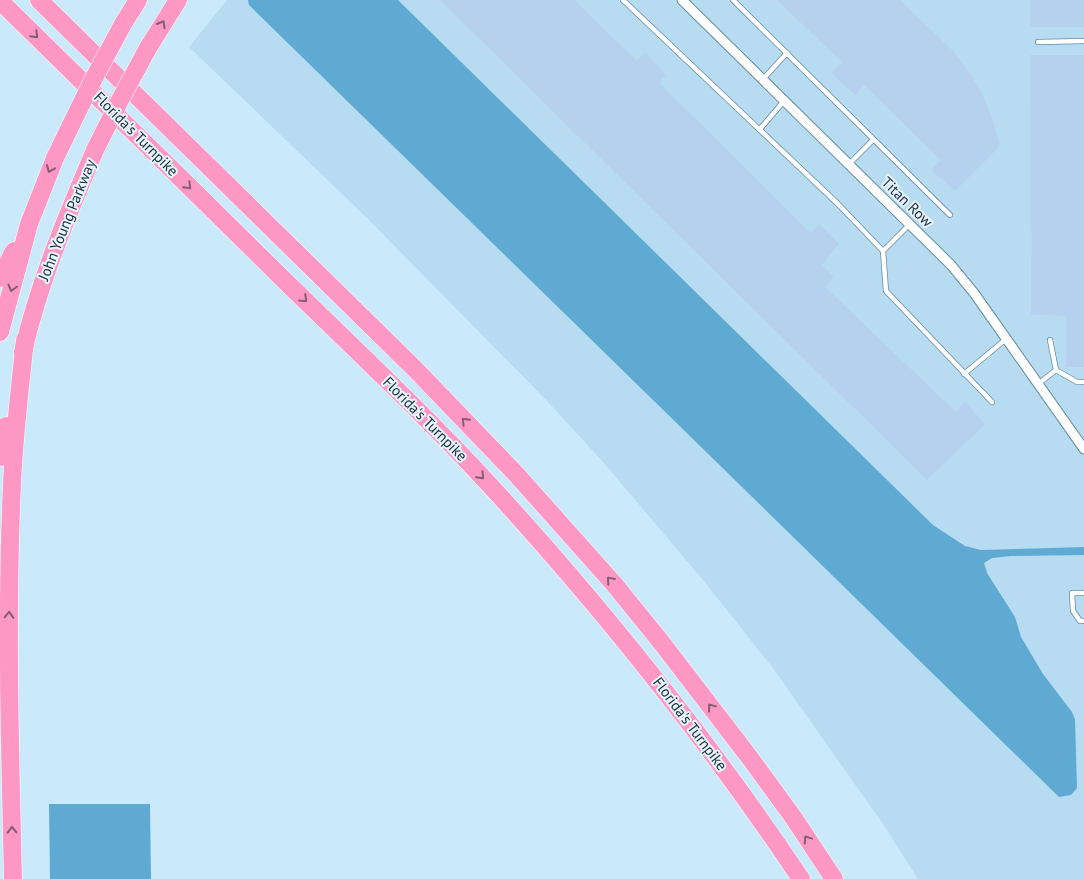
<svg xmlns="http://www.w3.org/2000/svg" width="1084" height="879" font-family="'PT Sans',sans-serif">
<rect width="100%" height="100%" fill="#caeafc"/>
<polygon fill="#b7dcf1" points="227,0 1084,0 1084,879 918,879 883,824 775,671 703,580 603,462 547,401 367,218 189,47"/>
<g fill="#5eaad2">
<polygon points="248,0 398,0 933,525 965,546 981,550 1084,547 1084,555 1011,556 992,558 984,563 987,573 1015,617 1021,637 1043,674 1072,712 1075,719 1077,788 1071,795 1059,797 249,5"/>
<polygon points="49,804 150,804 151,879 50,879"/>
</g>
<g fill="#b6d0ef">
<polygon points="440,0 574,0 637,61 645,52 666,75 659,83 811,233 819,224 839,244 822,265 834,277 825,287 956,412 965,402 985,424 927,480"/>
<polygon points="777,0 900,0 954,52 971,75 983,96 993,120 1000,146 955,191 931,170 941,160 864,85 855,95 831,73 842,62"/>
<rect x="1030" y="0" width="54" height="27"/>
<polygon points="1030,55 1084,55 1084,367 1066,367 1066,316 1031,315"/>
</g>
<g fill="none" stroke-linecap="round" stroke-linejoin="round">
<g stroke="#668ca1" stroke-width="6">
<g id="lane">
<polyline points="623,0 838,204 883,251 910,224"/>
<polyline points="733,0 950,215"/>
<polyline points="1038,42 1084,41"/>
<polyline points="763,79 787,53"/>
<polyline points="760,129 784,101"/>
<polyline points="849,164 873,140"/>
<polyline points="883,251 886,291 992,402"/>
<polyline points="1050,340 1056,370"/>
<polyline points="964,374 1006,339"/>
<polyline points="1038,384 1056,370 1077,382 1084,382"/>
<polyline points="1084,593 1072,593 1073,611 1080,621 1084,621"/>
</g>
</g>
<g stroke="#668ca1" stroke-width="11">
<polyline id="street" points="682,0 951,265 974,293 1084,449"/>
</g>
<g stroke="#fff" stroke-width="19">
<g id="highway">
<polyline points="39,0 415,369 516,474 614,584 661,642 750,758 793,817 834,879"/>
<path d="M0 1C95 94 191 188 286 282 358 352 430 420 498 494 608 615 710 743 801 879"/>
<polyline points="123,24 138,0"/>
<polyline points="148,48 178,0"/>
<polyline points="0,278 14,251"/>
<polyline points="0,332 29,224 55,158 71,125"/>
<path d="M23 352C39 282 67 216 95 150"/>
<polyline points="0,457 6,426"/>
<path d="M13 879C10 747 6 616 12 484 14 436 20 388 25 340"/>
</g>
</g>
<use href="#lane" stroke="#fff" stroke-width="4.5"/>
<use href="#street" stroke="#fff" stroke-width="9"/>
<use href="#highway" stroke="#fd98c4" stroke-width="18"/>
<g stroke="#fff" stroke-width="19" stroke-linecap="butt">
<g id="highway-bridge">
<polyline points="71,125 94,78 123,24"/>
<polyline points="95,150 121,98 148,48"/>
</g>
</g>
<use href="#highway-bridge" stroke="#fd98c4" stroke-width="18"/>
</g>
<defs><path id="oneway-chevron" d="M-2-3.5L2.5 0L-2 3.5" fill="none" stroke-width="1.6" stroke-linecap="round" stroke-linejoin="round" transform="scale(1.25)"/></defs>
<g stroke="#825d76">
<use href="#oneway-chevron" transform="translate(162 24) rotate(-60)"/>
<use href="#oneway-chevron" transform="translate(35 35) rotate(45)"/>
<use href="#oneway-chevron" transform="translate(50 169) rotate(113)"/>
<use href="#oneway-chevron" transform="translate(188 186) rotate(45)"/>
<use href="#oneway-chevron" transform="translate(12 288) rotate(105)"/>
<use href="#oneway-chevron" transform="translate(304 299) rotate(44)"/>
<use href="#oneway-chevron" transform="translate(465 421) rotate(-134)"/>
<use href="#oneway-chevron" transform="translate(481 476) rotate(46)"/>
<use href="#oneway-chevron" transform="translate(610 580) rotate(-131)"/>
<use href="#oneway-chevron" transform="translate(9 615) rotate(-88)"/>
<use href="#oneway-chevron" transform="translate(711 707) rotate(-127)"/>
<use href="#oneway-chevron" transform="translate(12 830) rotate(-91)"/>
<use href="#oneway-chevron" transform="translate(807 839) rotate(-124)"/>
</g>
<g text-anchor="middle" stroke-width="4" stroke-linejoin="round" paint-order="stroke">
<g font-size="15" fill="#1d2d36" stroke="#e5f4fe">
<text transform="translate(136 134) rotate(45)" y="5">Florida's Turnpike</text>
<text transform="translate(907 202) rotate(44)" y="5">Titan Row</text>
<text transform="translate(67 220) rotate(-68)" y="5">John Young Parkway</text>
<text transform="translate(425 419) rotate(45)" y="5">Florida's Turnpike</text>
<text transform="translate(690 724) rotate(53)" y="5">Florida's Turnpike</text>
</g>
</g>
</svg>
